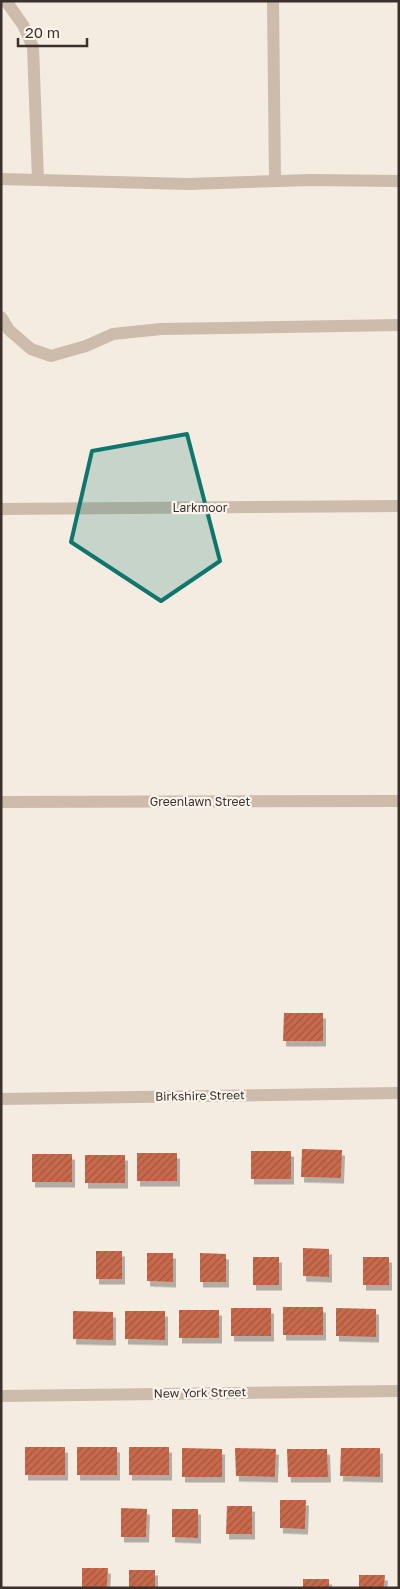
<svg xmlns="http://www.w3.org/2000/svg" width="400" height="1589" font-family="'Golos Text',sans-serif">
<defs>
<pattern id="building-hatch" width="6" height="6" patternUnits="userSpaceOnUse" patternTransform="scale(1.25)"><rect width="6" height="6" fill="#c8694b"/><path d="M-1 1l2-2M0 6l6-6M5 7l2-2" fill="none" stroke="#a4573f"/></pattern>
<filter id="shadow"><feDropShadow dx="3" dy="5.5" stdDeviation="0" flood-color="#0004"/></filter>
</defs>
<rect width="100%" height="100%" fill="#f4ebe1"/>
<g fill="url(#building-hatch)" filter="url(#shadow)">
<polygon points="284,1013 323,1013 323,1041 283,1041"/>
<polygon points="302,1149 342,1150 341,1178 301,1177"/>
<rect x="251" y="1151" width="40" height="28"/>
<rect x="137" y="1153" width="40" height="28"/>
<rect x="32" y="1154" width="40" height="28"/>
<rect x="85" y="1155" width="40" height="28"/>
<polygon points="303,1248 329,1249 329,1277 303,1276"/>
<rect x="96" y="1251" width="26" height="28"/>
<polygon points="147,1253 173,1253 173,1282 147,1281"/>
<polygon points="200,1253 226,1254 226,1282 200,1282"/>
<rect x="253" y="1257" width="26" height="28"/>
<rect x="363" y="1257" width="26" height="28"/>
<rect x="283" y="1307" width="40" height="28"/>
<rect x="231" y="1308" width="40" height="28"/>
<polygon points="336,1308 376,1309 376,1337 336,1336"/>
<rect x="179" y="1310" width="40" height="28"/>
<polygon points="73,1311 113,1312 113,1340 73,1339"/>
<polygon points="125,1311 165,1311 165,1340 125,1339"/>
<rect x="25" y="1447" width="40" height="28"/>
<rect x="77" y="1447" width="40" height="28"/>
<rect x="129" y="1447" width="40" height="28"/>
<polygon points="182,1448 222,1449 222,1477 182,1477"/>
<polygon points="235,1448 276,1449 275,1477 236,1476"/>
<polygon points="341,1448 380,1448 380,1477 340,1476"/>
<polygon points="287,1449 327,1449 328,1477 288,1477"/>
<polygon points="280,1500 306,1500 305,1529 280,1528"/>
<polygon points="227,1506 252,1506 252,1534 226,1534"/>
<polygon points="121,1508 147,1509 146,1537 121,1537"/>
<polygon points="172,1509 198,1509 198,1538 172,1537"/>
<polygon points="82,1568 108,1568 107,1588 82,1588"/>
<rect x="129" y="1570" width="26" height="18"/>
<polygon points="359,1575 385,1575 384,1588 359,1588"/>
<rect x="303" y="1579" width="26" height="9"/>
</g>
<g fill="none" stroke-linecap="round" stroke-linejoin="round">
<g stroke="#cdbbac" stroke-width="12">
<polyline points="6,1 23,25 33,47 38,180"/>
<polyline points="273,1 275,181"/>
<polyline points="1,179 188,184 310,180 399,181"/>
<polyline points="1,317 9,330 31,349 51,356 86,346 113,334 161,329 399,325"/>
<polyline points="1,509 399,506"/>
<polyline points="1,802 399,801"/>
<polyline points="1,1099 399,1093"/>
<polyline points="1,1396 399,1391"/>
</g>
</g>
<path fill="#0f766e" fill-opacity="0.2" stroke="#0f766e" stroke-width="4" stroke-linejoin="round" d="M187 434 220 561 161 601 71 542 92 451Z"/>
<g text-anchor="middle" stroke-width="4.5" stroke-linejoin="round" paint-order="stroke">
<g font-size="12" fill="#3b302b" stroke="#fbf5ee">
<text x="200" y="512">Larkmoor</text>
<text x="200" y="806">Greenlawn Street</text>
<text transform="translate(200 1096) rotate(-1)" y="4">Birkshire Street</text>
<text transform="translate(200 1393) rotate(-1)" y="4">New York Street</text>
</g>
</g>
<rect width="400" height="1589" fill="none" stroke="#3b302b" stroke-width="5"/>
<path d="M18 38v8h69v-8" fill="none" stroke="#3b302b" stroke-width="2.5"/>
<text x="25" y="38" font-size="15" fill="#3b302b" stroke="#fbf5ee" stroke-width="4" paint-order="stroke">20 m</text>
</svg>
